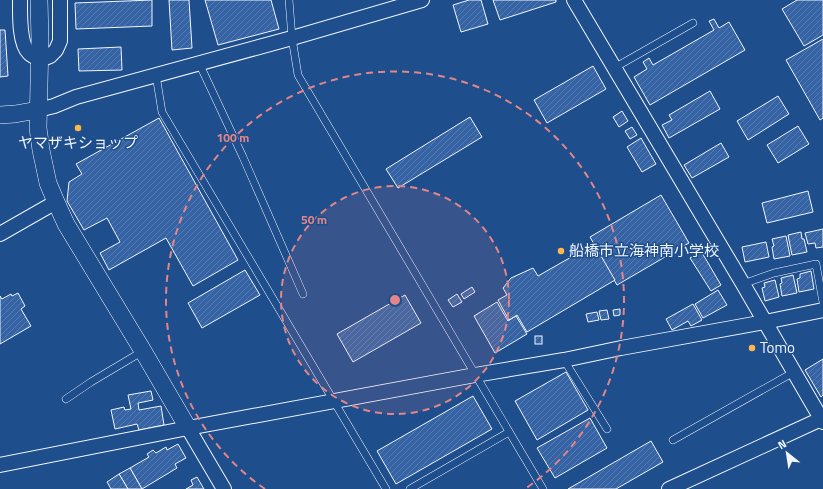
<svg xmlns="http://www.w3.org/2000/svg" width="823" height="489" font-family="'Titillium Web','Noto Sans JP',sans-serif">
<defs>
<pattern id="building-hatch" width="6" height="6" patternUnits="userSpaceOnUse"><rect width="6" height="6" fill="#3563a3"/><path d="M-1 1l2-2M0 6l6-6M5 7l2-2" fill="none" stroke="#537ab1"/></pattern>
</defs>
<rect width="100%" height="100%" fill="#1f4e8c"/>
<g fill="url(#building-hatch)" stroke="#f2f6ff">
<polygon points="152,0 152,26 76,29 75,3"/>
<polygon points="169,0 189,0 192,48 172,50"/>
<polygon points="205,0 271,0 279,29 218,45"/>
<polygon points="469,0 481,0 488,24 461,32 453,5"/>
<polygon points="493,0 556,0 556,2 500,20"/>
<polygon points="797,0 823,0 823,35 804,46 782,9"/>
<polygon points="714,19 719,28 729,22 745,50 650,105 634,77 647,69 643,62 649,58 653,65 714,30 709,21"/>
<polygon points="0,30 5,30 8,76 0,77"/>
<polygon points="823,39 823,118 820,120 786,60"/>
<polygon points="121,47 122,70 79,71 78,49"/>
<polygon points="593,66 606,89 547,123 534,100"/>
<polygon points="710,91 720,109 669,138 662,125 672,120 669,115"/>
<polygon points="778,96 789,114 748,140 737,121"/>
<polygon points="622,111 628,121 619,127 613,117"/>
<polygon points="470,117 482,137 398,188 386,169"/>
<polygon points="159,118 238,260 193,286 166,238 109,270 100,253 120,242 107,218 84,230 67,201 69,182 82,174 76,164"/>
<polygon points="798,126 809,144 778,163 767,145"/>
<polygon points="632,127 637,135 630,139 625,131"/>
<polygon points="641,138 656,164 642,172 627,147"/>
<polygon points="721,143 729,157 692,178 684,165"/>
<polygon points="808,191 813,212 767,223 762,203"/>
<polygon points="661,195 689,243 617,285 590,237"/>
<polygon points="823,229 823,247 816,248 815,243 808,244 805,233"/>
<polygon points="801,232 802,239 804,239 807,252 792,255 788,235"/>
<polygon points="786,236 790,256 774,259 772,247 774,246 772,239"/>
<polygon points="766,242 769,257 745,262 742,247"/>
<polygon points="594,244 615,280 527,332 517,315 509,320 498,300 507,295 503,288 511,278 533,268 538,276"/>
<polygon points="701,251 721,285 711,291 690,258"/>
<polygon points="245,270 260,295 202,328 188,303"/>
<polygon points="811,271 814,289 799,292 797,279 800,278 800,274"/>
<polygon points="793,275 797,293 782,296 780,284 782,283 781,278"/>
<polygon points="775,280 779,297 765,301 762,288 765,287 764,283"/>
<polygon points="472,287 475,292 464,299 461,294"/>
<polygon points="718,290 727,305 703,318 695,304"/>
<polygon points="18,293 25,306 21,309 31,326 0,344 0,296 2,299 11,294 12,296"/>
<polygon points="457,294 462,302 453,307 448,300"/>
<polygon points="405,295 421,323 353,362 337,334"/>
<polygon points="497,302 508,321 516,316 527,334 495,353 474,316"/>
<polygon points="693,304 702,320 691,326 688,321 672,330 666,319"/>
<polygon points="620,309 620,315 614,316 613,310"/>
<polygon points="607,310 609,319 601,320 599,311"/>
<polygon points="597,312 599,320 588,322 586,314"/>
<rect x="535" y="336" width="7" height="8"/>
<polygon points="823,359 823,395 821,397 805,370"/>
<polygon points="566,372 588,410 537,440 515,401"/>
<polygon points="151,391 153,400 138,403 139,410 161,406 164,425 139,430 137,424 115,429 111,410 124,407 125,410 131,409 128,395"/>
<polygon points="473,396 492,429 396,484 377,451"/>
<polygon points="590,418 607,448 555,478 537,448"/>
<polygon points="651,441 663,462 616,489 568,489"/>
<polygon points="178,444 186,458 175,464 177,468 142,489 130,468 149,457 147,454 153,450 156,453 166,447 167,450"/>
<polygon points="130,468 142,489 128,489 119,474"/>
<polygon points="119,474 128,489 111,489 107,482"/>
<polygon points="197,477 204,489 186,489 193,485 191,480"/>
</g>
<g fill="none" stroke-linecap="round" stroke-linejoin="round">
<g stroke="#f2f6ff" stroke-width="8">
<g id="service">
<polyline points="289,0 292,38 298,75 543,489"/>
<polyline points="199,63 243,157 303,294"/>
<polyline points="614,68 693,23"/>
<polyline points="156,75 162,112 386,489"/>
<polyline points="743,284 774,273 816,264 823,302"/>
<polyline points="564,360 607,429"/>
<polyline points="66,399 91,382 143,351"/>
<polyline points="673,440 794,372"/>
<polyline points="410,489 509,432"/>
</g>
</g>
<g stroke="#f2f6ff" stroke-width="16">
<g id="minor">
<path d="M20 0C20 14 19 44 29 53 32 56 37 58 40 60L50 56 56 50 60 41V0"/>
<polyline points="574,0 743,284 823,422"/>
<polyline points="38,110 54,106 76,97 292,38 422,0"/>
<polyline points="0,234 56,202"/>
<polyline points="188,428 224,489"/>
<polyline points="0,465 188,428 475,375 564,360 621,348 765,322 823,310"/>
<polyline points="669,489 821,419"/>
</g>
</g>
<g stroke="#f2f6ff" stroke-width="18">
<g id="tertiary">
<polyline points="39,0 40,40 38,128 41,150 48,183 56,202 66,224 143,351 188,428"/>
<polyline points="0,115 15,114 38,110"/>
</g>
</g>
<use href="#service" stroke="#1f4e8c" stroke-width="7"/>
<use href="#minor" stroke="#1f4e8c" stroke-width="14"/>
<use href="#tertiary" stroke="#1f4e8c" stroke-width="17"/>
</g>
<circle cx="395" cy="300" r="114" fill="#e38589" fill-opacity=".12"/>
<g fill="none" stroke="#e38589" stroke-width="2" stroke-dasharray="7 5">
<circle cx="395" cy="300" r="114"/>
<path d="M265 489A229 229 0 1 1 525 489"/>
</g>
<g fill="#ffb74d" stroke="#1f4e8c" stroke-width="1.5">
<circle cx="78" cy="128" r="4"/>
<circle cx="561" cy="251" r="4"/>
<circle cx="752" cy="348" r="4"/>
</g>
<g text-anchor="middle" stroke-width="3" stroke-linejoin="round" paint-order="stroke">
<g font-size="15" fill="#f2f6ff" stroke="#1f4e8c" text-anchor="start">
<text x="78" y="148" text-anchor="middle">ヤマザキショップ</text>
<text x="569" y="256">船橋市立海神南小学校</text>
<text x="760" y="353">Tomo</text>
</g>
</g>
<circle cx="395" cy="300" r="6" fill="#e38589" stroke="#1f4e8c" stroke-width="2"/>
<g font-size="12" text-anchor="middle" font-weight="bold" fill="#e38589" stroke="#1f4e8c" stroke-width="3" stroke-linejoin="round" paint-order="stroke">
<text x="233" y="142">100 m</text>
<text x="314" y="224">50 m</text>
</g>
<g transform="translate(787 453) rotate(330)" stroke="#1f4e8c" stroke-width="3" paint-order="stroke">
<path d="M0-3L7 15L0 10L-7 15Z" fill="#f2f6ff"/>
<text y="-6" font-size="11" font-weight="bold" text-anchor="middle" fill="#f2f6ff">N</text>
</g>
</svg>
